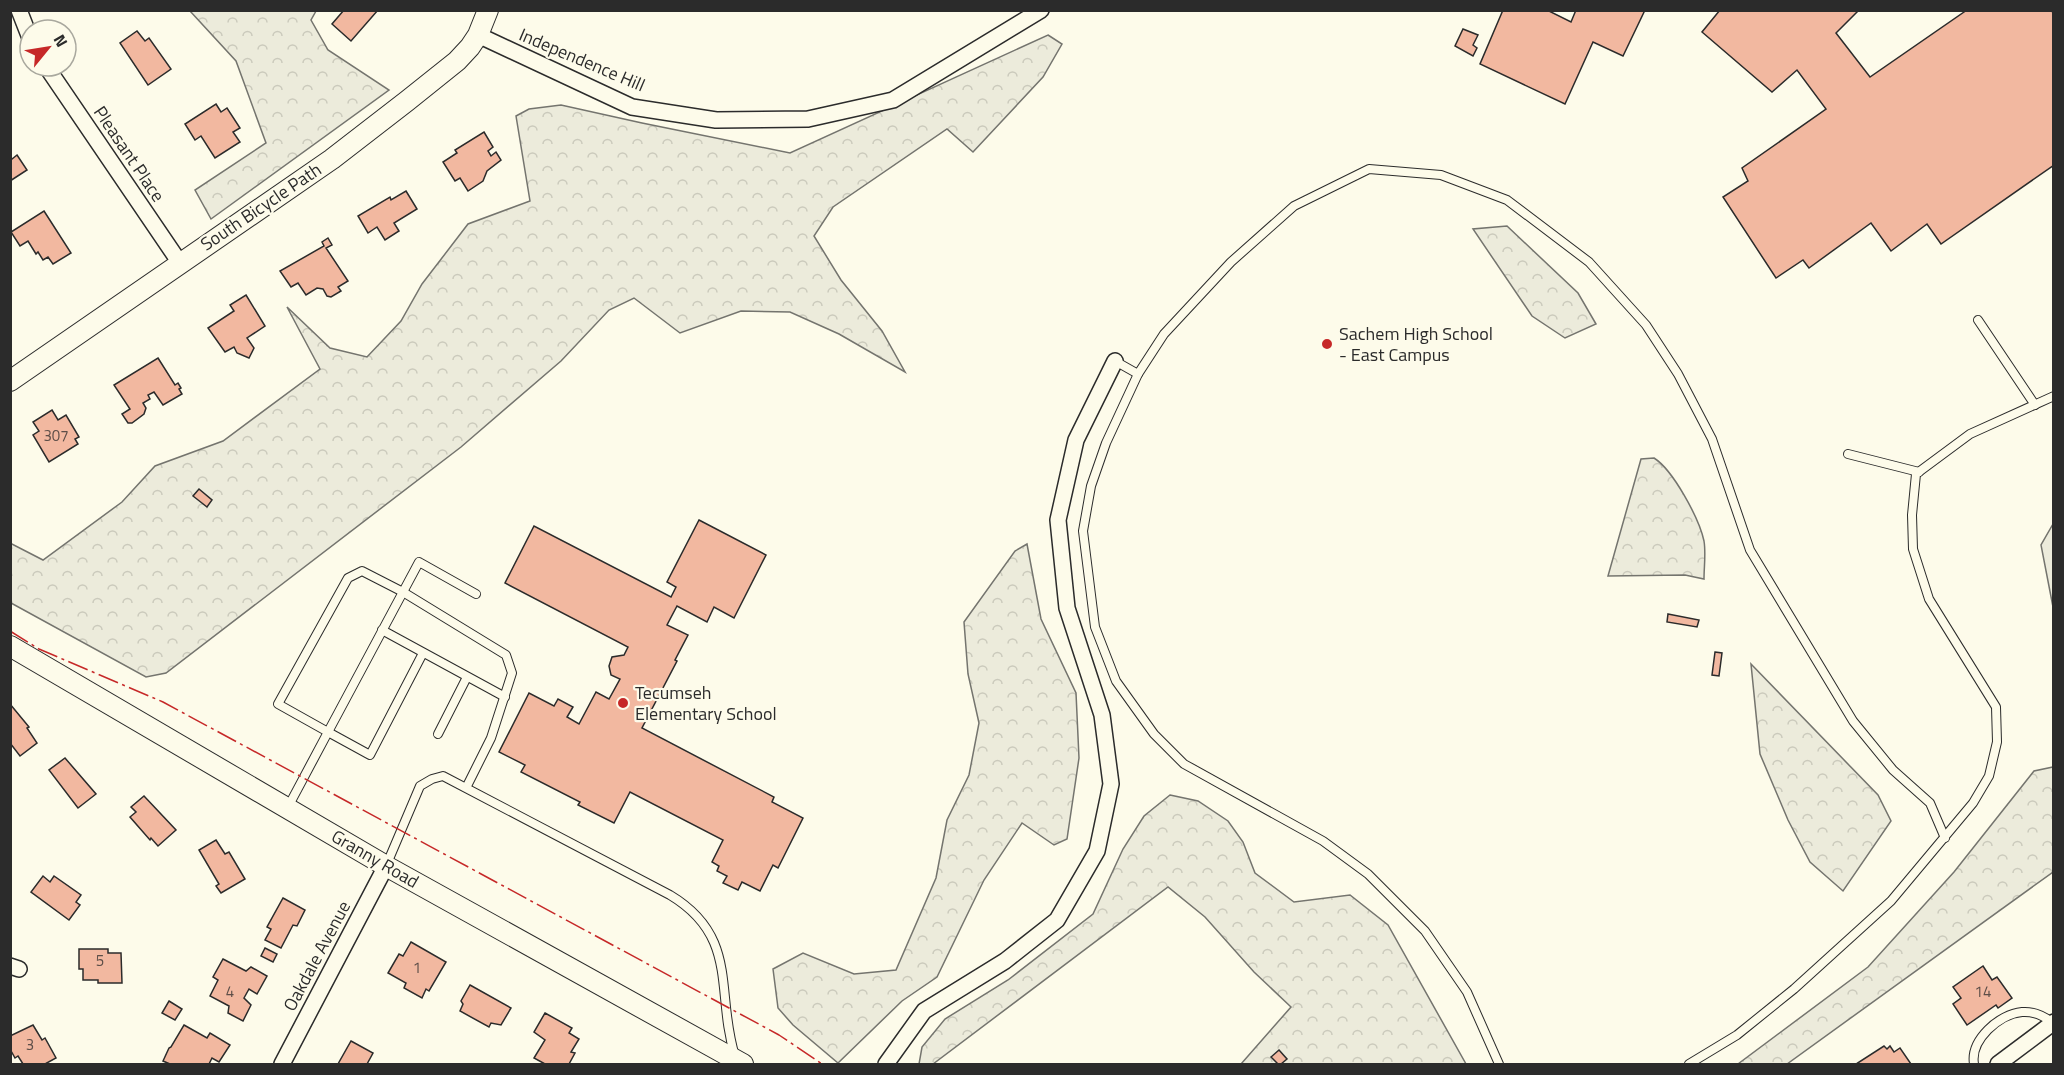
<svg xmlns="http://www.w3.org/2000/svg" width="2064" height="1075" font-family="'Titillium Web',sans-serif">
<defs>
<pattern id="forest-crowns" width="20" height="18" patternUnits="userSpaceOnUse" patternTransform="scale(1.5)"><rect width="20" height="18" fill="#ecebdb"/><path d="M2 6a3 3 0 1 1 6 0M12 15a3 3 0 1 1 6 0" fill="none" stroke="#cbcabc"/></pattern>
</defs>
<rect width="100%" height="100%" fill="#fdfbea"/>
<polygon fill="#ecebdb" stroke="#74746e" stroke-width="1.5" points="2053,524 2053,607 2041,545"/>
<g fill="url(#forest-crowns)" stroke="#74746e" stroke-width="1.5">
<polygon points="190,11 316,11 311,20 328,50 389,90 211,219 195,190 266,143 236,61"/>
<polygon points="1048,35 1062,44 1043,77 973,152 947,129 833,207 814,236 841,280 882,331 905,372 839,334 790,312 741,311 680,333 634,298 609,310 561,361 461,447 166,673 146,677 11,603 10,543 43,560 122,502 155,466 223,441 320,369 287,307 330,348 367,357 401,321 422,284 468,224 530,201 516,116 529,109 561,105 642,123 790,153"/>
<polygon points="1507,226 1578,293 1596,324 1565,338 1532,316 1473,229"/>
<path d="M1654 458C1673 470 1699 518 1704 541 1706 553 1704 567 1704 579L1685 575 1608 576 1641 459Z"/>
<polygon points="1027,544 1041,619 1076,693 1079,758 1067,839 1054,845 1022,823 984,880 937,977 902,1001 838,1063 793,1025 778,1008 773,969 803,953 854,974 896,970 936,878 947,820 969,775 979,723 968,674 964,622 1015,551"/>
<polygon points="1751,664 1878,795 1891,821 1843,891 1810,862 1788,820 1760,754"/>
<polygon points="2053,767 2053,872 1787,1064 1738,1064 1868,967 1954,872 2034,771"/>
<polygon points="1170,795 1198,801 1228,821 1243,842 1255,873 1294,902 1350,895 1388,925 1466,1064 1241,1064 1291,1007 1254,972 1205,917 1168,887 933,1064 919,1064 922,1047 945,1019 1008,980 1093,914 1123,849 1144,816"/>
</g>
<g fill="#f2b8a0" stroke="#2b2b2b" stroke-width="1.5">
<polygon points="344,10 378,10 351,41 332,24"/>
<polygon points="1503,10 1547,10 1571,22 1576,10 1645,10 1623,56 1593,42 1565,104 1480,64"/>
<polygon points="1720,10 1859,10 1836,33 1870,77 1967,10 2051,10 2054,14 2054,165 1941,244 1927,224 1891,251 1871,223 1809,268 1803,260 1776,278 1723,197 1748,181 1742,168 1826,109 1797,70 1772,92 1702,32"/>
<polygon points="1463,29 1478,35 1473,45 1477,48 1473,56 1455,46"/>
<polygon points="137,31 145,41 149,38 171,69 148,85 120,43"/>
<polygon points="216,104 221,112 227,108 240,128 233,132 240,142 215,158 201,136 195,140 185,124"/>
<polygon points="484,132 493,147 488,151 491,156 496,152 501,160 487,171 483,181 468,191 460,178 455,181 443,162 457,153 455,150"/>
<polygon points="17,155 27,170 10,181 10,157 12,159"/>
<polygon points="406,191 417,209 394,223 399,231 385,240 377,227 368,233 358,216 390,197 391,200"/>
<polygon points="44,211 71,253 53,264 48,257 43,260 38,252 36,254 28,241 20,246 11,232"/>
<polygon points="328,238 332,245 326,248 348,281 338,287 341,291 331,297 327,296 323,289 317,288 306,295 298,283 291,287 280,271 324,246 322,242"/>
<polygon points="246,295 265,326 247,338 254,348 249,358 237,353 234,347 225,352 208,328 234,311 230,305"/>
<polygon points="158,358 175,385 178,383 181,388 179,389 182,394 163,405 154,392 148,395 150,399 143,403 146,408 144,414 132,423 128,423 122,414 130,409 114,385"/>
<polygon points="52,410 58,420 66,415 79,437 75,439 78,444 49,462 33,435 39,431 33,422"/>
<polygon points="199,489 212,500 207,507 193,496"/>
<polygon points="699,520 766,555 734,618 714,607 707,622 677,606 667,625 688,635 675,660 677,661 642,728 774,797 772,802 803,818 778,868 773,865 760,891 742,882 738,890 723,883 727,876 717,871 719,866 712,862 723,840 630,792 614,823 578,805 580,802 521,772 525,765 499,752 529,693 554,706 558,699 573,707 567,717 579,724 596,692 609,699 620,679 611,675 609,666 612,657 624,655 628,647 505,583 534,526 671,597 676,587 667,582"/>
<polygon points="1668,614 1699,620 1697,627 1667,622"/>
<polygon points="1715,652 1722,653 1719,676 1712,675"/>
<polygon points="10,704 29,727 27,728 37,743 20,756 10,743"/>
<polygon points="65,758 96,794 78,808 49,770"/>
<polygon points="144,796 176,830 158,846 151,838 150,840 130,817 136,812 131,807"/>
<polygon points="216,840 225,854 229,852 245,879 221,893 216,886 219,884 199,850"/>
<polygon points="43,876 50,882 54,876 81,895 76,902 80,905 69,920 31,892"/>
<polygon points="283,898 305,910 297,926 293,925 281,948 265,940 271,929 267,927"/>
<polygon points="411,942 446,962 429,991 426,989 422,998 404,988 406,983 388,973 399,954 403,956"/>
<polygon points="265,948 277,954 273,962 261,956"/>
<polygon points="79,949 108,949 108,953 121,953 122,983 98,983 98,980 83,980 83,969 79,969"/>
<polygon points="223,959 246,971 251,967 267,976 257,994 249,989 244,998 251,1005 243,1021 228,1013 229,1006 210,996 218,980 213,977"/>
<polygon points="1983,966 1992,980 1997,977 2012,998 1998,1008 1996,1005 1967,1025 1953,1004 1961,998 1953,987"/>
<polygon points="470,985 511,1008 501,1025 491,1023 489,1027 460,1011 463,1004 461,1001"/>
<polygon points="169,1001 182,1009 175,1020 162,1013"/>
<polygon points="545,1013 572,1028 569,1033 579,1039 571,1052 575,1053 569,1064 545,1064 534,1058 545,1040 534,1032"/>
<polygon points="33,1025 42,1040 45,1038 56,1058 45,1064 23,1064 18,1056 15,1058 10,1049 10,1036"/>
<polygon points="184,1025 207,1038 210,1033 230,1045 219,1062 212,1058 209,1064 170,1064 163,1061 169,1048 171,1047"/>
<polygon points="351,1041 373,1053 367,1064 338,1064"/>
<polygon points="1884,1046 1887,1049 1890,1046 1894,1052 1900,1048 1911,1064 1856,1064"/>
<polygon points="1279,1050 1287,1059 1281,1064 1278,1064 1271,1057"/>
</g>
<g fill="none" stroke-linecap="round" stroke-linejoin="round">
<g stroke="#2b2b2b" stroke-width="10">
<g id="service">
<polyline points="1978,320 2035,405"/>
<polyline points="1115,361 1138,374"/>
<polyline points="1848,454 1919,472"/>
<polyline points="382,630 505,697"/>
<polyline points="423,653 370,755 328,732 419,562 476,594"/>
<polyline points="438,734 467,677"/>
<polyline points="288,807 328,732 278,704 348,578 362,571 403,592 506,655 512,673 491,738 467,786"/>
<path d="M386 866 420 786 432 779 443 776 670 895C740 937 715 993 735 1056"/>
<polyline points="1499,1064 1467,992 1425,931 1368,874 1323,841 1184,764 1154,734 1116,681 1095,627 1083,531 1091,486 1106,443 1138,374 1164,334 1231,262 1294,206 1369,169 1441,175 1507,200 1589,262 1646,325 1678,374 1712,439 1750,550 1853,721 1893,770 1930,803 1945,838"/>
<polyline points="1689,1064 1737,1035 1794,989 1891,901 1973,803 1989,776 1997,742 1996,707 1929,599 1913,549 1912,515 1916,474 1970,434 2054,396"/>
<path d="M1974 1064C1970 1040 1999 1014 2022 1012 2034 1011 2044 1016 2053 1023"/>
</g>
</g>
<g stroke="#2b2b2b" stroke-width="18">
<g id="minor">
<polyline points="19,10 30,38"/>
<polyline points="478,35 632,107 716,120 808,119 893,100 1041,10"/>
<polyline points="46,66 180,263"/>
<polyline points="10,966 19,969"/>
<polyline points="282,1064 386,866"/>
<polyline points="886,1064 924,1011 1005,961 1057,920 1097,851 1111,784 1102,715 1067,608 1058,520 1076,440 1115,361"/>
<polyline points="1998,1064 2054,1022"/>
</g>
</g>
<g stroke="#2b2b2b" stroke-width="22">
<g id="tertiary">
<polyline points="10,381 332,159 407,101 457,61 470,47 478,35 488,10"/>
<polyline points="10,646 386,866 743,1064"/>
</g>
</g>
<use href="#service" stroke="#fdfbea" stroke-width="8"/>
<use href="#minor" stroke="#fdfbea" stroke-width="15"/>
<use href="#tertiary" stroke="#fdfbea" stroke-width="20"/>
<polyline stroke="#c62828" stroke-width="1.5" stroke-dasharray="21 4.5 3 4.5" stroke-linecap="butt" points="10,631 39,649 163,702 779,1035 822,1064"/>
</g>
<g fill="#c62828" stroke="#fdfbea" stroke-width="2">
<circle cx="1327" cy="344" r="6"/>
<circle cx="623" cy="703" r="6"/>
</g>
<g text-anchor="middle" stroke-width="4.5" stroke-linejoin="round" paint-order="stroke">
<g font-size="15" fill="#5d4e48">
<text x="56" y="441">307</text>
<text x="100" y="966">5</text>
<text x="417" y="973">1</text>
<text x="230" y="997">4</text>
<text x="1983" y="997">14</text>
<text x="30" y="1050">3</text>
</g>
<g font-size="18" fill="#2b2b2b" stroke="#fdfbea">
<text transform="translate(582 60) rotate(23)" y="6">Independence Hill</text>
<text transform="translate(129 154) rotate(56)" y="6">Pleasant Place</text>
<text transform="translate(261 207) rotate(-34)" y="6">South Bicycle Path</text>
<text transform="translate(375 859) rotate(30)" y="6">Granny Road</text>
<text transform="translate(317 956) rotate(-62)" y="6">Oakdale Avenue</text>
</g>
<g font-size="18" fill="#2b2b2b" stroke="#fdfbea" text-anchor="start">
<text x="1339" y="340">Sachem High School<tspan x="1339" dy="21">- East Campus</tspan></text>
<text x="635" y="699">Tecumseh<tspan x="635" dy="21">Elementary School</tspan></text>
</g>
</g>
<rect width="2064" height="1075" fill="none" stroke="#2b2b2b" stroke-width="24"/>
<g transform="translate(48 48) rotate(60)"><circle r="28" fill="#fdfbea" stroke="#a9a89e" stroke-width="1.5"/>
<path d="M0-4.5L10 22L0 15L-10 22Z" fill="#c62828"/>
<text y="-9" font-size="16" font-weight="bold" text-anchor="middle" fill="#2b2b2b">N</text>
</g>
</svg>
